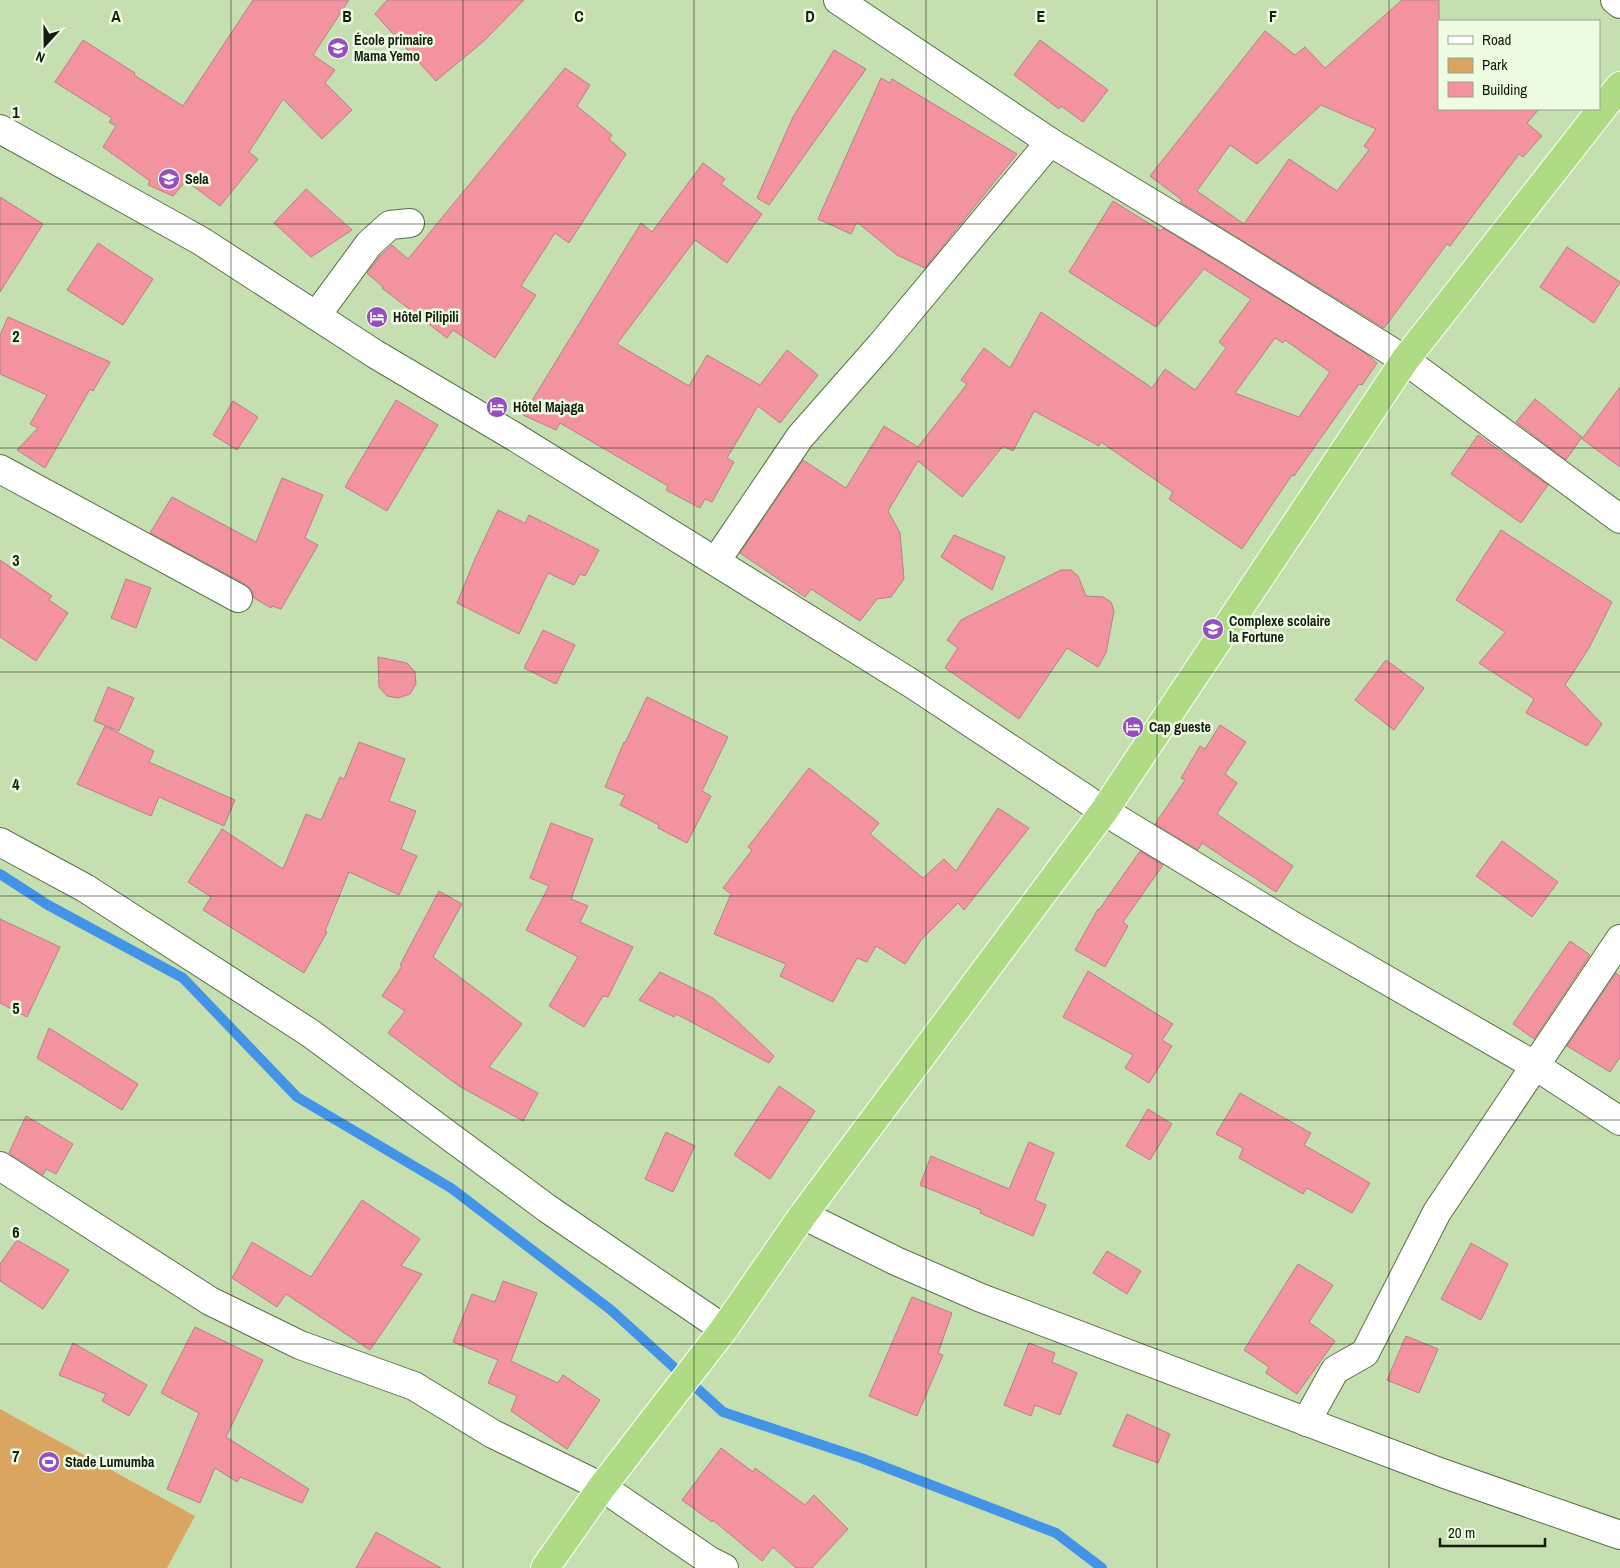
<svg xmlns="http://www.w3.org/2000/svg" width="1620" height="1568" font-family="'Archivo Narrow',sans-serif">
<rect width="100%" height="100%" fill="#c6dfb1"/>
<polygon fill="#daa461" points="0,1409 195,1516 167,1568 0,1568"/>
<g fill="none" stroke-linecap="round" stroke-linejoin="round">
<polyline stroke="#4394e6" stroke-width="10" points="0,874 48,905 183,978 297,1097 451,1188 611,1310 723,1412 861,1458 1056,1533 1102,1568"/>
</g>
<g fill="#f393a0" stroke="#b78086" fill-rule="evenodd">
<polygon points="253,0 349,0 313,55 335,70 325,83 352,110 322,139 283,99 249,152 258,159 220,206 186,181 173,196 148,185 150,181 103,147 116,126 109,122 112,118 55,82 83,40 135,73 134,75 183,106"/>
<polygon points="387,0 524,0 485,40 436,81 375,14"/>
<path d="M1402 0H1439V109H1539L1527 123 1542 136 1523 157 1519 154 1450 246 1447 244 1384 328 1180 202 1182 200 1150 176 1265 31 1295 55 1305 47 1325 68ZM1321 105 1376 129 1364 146 1369 150 1337 191 1289 159 1244 224 1197 191 1230 145 1257 164Z"/>
<polygon points="1040,40 1108,90 1083,122 1061,106 1059,109 1014,75"/>
<polygon points="834,50 866,69 769,205 757,198 793,117"/>
<polygon points="565,68 590,85 577,106 612,135 609,139 626,154 569,243 555,233 521,286 536,295 495,358 453,330 447,338 382,288 383,287 367,273 381,255 392,245 408,259"/>
<polygon points="881,78 890,83 892,79 1017,154 925,268 897,255 857,222 851,234 818,219"/>
<polygon points="703,163 725,179 721,184 762,214 727,263 695,240 617,344 689,386 707,355 760,385 787,350 818,375 780,423 758,406 727,458 734,462 712,502 705,499 700,508 666,490 668,486 560,423 556,430 523,415 641,223 652,232"/>
<polygon points="306,189 352,230 311,257 274,223"/>
<polygon points="0,197 43,224 0,292"/>
<path d="M1113 201 1161 231 1163 228 1224 265 1365 353 1377 363 1362 385 1359 384 1294 476 1292 475 1242 549 1169 499 1173 492 1101 442 1099 446 1034 411 1013 451 1003 446 962 497 918 461 888 511 900 533 904 579 891 597 877 599 860 621 811 589 805 597 740 553 803 460 846 488 884 426 918 447 967 384 961 380 984 348 1010 368 1041 312 1152 388 1165 369 1195 390 1226 348 1219 342 1251 299 1204 269 1156 327 1069 272ZM1275 338 1283 343 1285 340 1330 372 1299 417 1235 393Z"/>
<polygon points="98,243 153,279 123,325 67,290"/>
<polygon points="1567,247 1620,282 1594,323 1540,287"/>
<polygon points="8,317 110,362 93,391 90,389 45,468 17,450 38,428 30,424 47,395 0,374 0,335"/>
<polygon points="1620,387 1620,467 1582,439"/>
<polygon points="1535,399 1582,437 1566,460 1516,422"/>
<polygon points="396,400 438,425 387,511 345,487"/>
<polygon points="233,401 258,417 237,450 213,435"/>
<polygon points="1478,435 1548,485 1521,523 1451,474"/>
<polygon points="282,478 323,495 305,538 318,545 281,609 272,606 271,608 254,598 252,590 245,584 150,533 172,497 256,542"/>
<polygon points="498,510 525,523 529,515 599,550 585,576 580,574 574,585 548,573 519,634 457,603 475,559"/>
<polygon points="1501,530 1612,602 1589,648 1565,685 1602,724 1587,746 1526,713 1534,699 1479,663 1505,632 1456,600"/>
<polygon points="954,535 1005,557 992,590 941,557"/>
<polygon points="0,560 52,596 49,600 68,613 36,661 0,637"/>
<polygon points="1061,570 1071,570 1078,576 1086,596 1103,597 1111,602 1114,611 1106,653 1098,667 1067,648 1019,719 945,668 958,648 947,640 961,620"/>
<polygon points="126,579 151,588 136,628 111,618"/>
<polygon points="543,630 575,645 556,684 524,668"/>
<polygon points="378,657 407,663 415,672 416,684 410,694 398,698 387,696 379,687"/>
<polygon points="1386,660 1424,688 1394,730 1355,700"/>
<polygon points="108,687 134,698 119,731 94,721"/>
<polygon points="647,697 728,737 702,791 711,796 687,843 658,828 659,825 620,805 625,795 605,787 624,742 625,743"/>
<polygon points="1220,725 1246,742 1225,774 1237,783 1217,814 1293,866 1276,892 1202,843 1198,850 1155,824 1185,780 1181,778 1200,746 1205,749"/>
<polygon points="105,726 154,751 149,762 235,800 224,826 159,797 151,816 77,784"/>
<polygon points="359,742 405,759 389,801 416,811 401,849 417,856 399,895 349,872 325,931 327,932 304,973 203,910 211,897 188,882 222,829 283,869 306,814 321,820 340,777 344,779"/>
<polygon points="809,768 879,823 870,834 923,878 944,859 956,871 998,808 1029,828 964,910 958,903 921,940 905,964 876,946 867,962 857,958 833,1002 780,976 786,964 714,934 731,894 723,888 752,850 748,847"/>
<polygon points="551,823 593,839 571,899 588,906 580,922 633,947 608,997 603,996 584,1027 549,1006 578,957 526,930 549,886 530,878"/>
<polygon points="1502,841 1558,882 1532,917 1476,876"/>
<polygon points="1140,851 1163,865 1123,922 1128,926 1105,967 1075,950 1098,909 1099,910"/>
<polygon points="439,891 462,904 433,957 522,1024 489,1067 538,1093 523,1121 459,1086 388,1033 405,1011 382,996 402,966 400,965"/>
<polygon points="0,919 60,947 27,1017 0,1003"/>
<polygon points="1570,941 1590,955 1534,1039 1513,1024"/>
<polygon points="1088,971 1173,1024 1162,1040 1172,1046 1149,1083 1125,1068 1133,1055 1063,1017"/>
<polygon points="660,972 713,998 774,1056 769,1063 676,1014 674,1017 639,1000"/>
<polygon points="1616,973 1620,976 1620,1057 1610,1072 1567,1046"/>
<polygon points="49,1028 138,1084 122,1110 37,1058"/>
<polygon points="779,1086 815,1111 770,1179 734,1155"/>
<polygon points="1240,1093 1311,1133 1304,1145 1370,1183 1352,1213 1307,1188 1303,1194 1239,1158 1243,1148 1216,1134"/>
<polygon points="1148,1109 1172,1124 1150,1160 1126,1146"/>
<polygon points="26,1116 73,1144 56,1174 46,1169 43,1175 9,1153"/>
<polygon points="666,1132 695,1146 673,1192 645,1179"/>
<polygon points="1029,1142 1054,1153 1035,1200 1046,1205 1033,1236 980,1213 981,1210 920,1185 931,1156 1009,1189"/>
<polygon points="362,1200 420,1239 401,1266 422,1274 370,1350 286,1294 277,1307 232,1278 252,1242 311,1277"/>
<polygon points="17,1240 69,1270 43,1309 0,1281 0,1264"/>
<polygon points="1471,1243 1508,1264 1481,1320 1441,1299"/>
<polygon points="1107,1251 1141,1271 1127,1294 1093,1273"/>
<polygon points="1298,1264 1333,1285 1309,1322 1335,1341 1297,1394 1266,1373 1269,1367 1244,1350"/>
<polygon points="503,1281 537,1293 511,1361 558,1383 563,1375 600,1400 567,1449 511,1411 517,1396 488,1383 498,1360 453,1342 472,1294 495,1302"/>
<polygon points="912,1297 952,1313 938,1353 943,1355 917,1416 869,1396"/>
<polygon points="195,1327 263,1360 226,1437 309,1489 302,1503 240,1477 237,1482 215,1468 200,1503 167,1489 199,1413 161,1393"/>
<polygon points="1406,1336 1438,1349 1419,1393 1387,1380"/>
<polygon points="73,1343 147,1385 129,1416 102,1401 106,1394 59,1375"/>
<polygon points="1029,1343 1055,1353 1052,1362 1077,1373 1060,1415 1035,1405 1031,1416 1004,1405"/>
<polygon points="1127,1414 1170,1434 1158,1463 1113,1446"/>
<polygon points="721,1448 753,1472 755,1468 805,1505 814,1495 848,1529 812,1568 796,1568 773,1547 762,1561 713,1520 712,1522 682,1500"/>
<polygon points="376,1532 441,1568 356,1568"/>
</g>
<g fill="none" stroke-linecap="round" stroke-linejoin="round">
<g stroke="#5b7148" stroke-width="30">
<g id="minor">
<polyline points="838,0 1050,142 1232,252 1405,360 1620,519"/>
<polyline points="1615,0 1620,4"/>
<polyline points="0,129 201,241 375,354 515,437 914,685 1104,811 1298,929 1534,1065 1620,1121"/>
<polyline points="316,316 369,244 390,225 410,223"/>
<polyline points="0,469 238,598"/>
<polyline points="716,561 800,437 881,345 1050,142"/>
<polyline points="0,842 85,888 310,1033 548,1209 724,1329"/>
<polyline points="0,1166 210,1301 300,1345 414,1386 493,1434 602,1487 710,1561 724,1568"/>
<polyline points="803,1215 896,1261 981,1298 1442,1473 1620,1535"/>
<polyline points="1306,1422 1335,1370 1365,1353 1437,1212 1620,939"/>
</g>
</g>
<g stroke="#fff" stroke-width="30">
<polyline id="trunk" points="545,1568 602,1487 724,1329 803,1215 1104,811 1405,360 1620,86"/>
</g>
<use href="#minor" stroke="#fff" stroke-width="28"/>
<use href="#trunk" stroke="#aedb83" stroke-width="28"/>
</g>
<path fill="none" stroke="#141d0c" stroke-width="1" stroke-opacity="0.55" d="M231 0V1568M463 0V1568M694 0V1568M926 0V1568M1157 0V1568M1389 0V1568M0 224H1620M0 448H1620M0 672H1620M0 896H1620M0 1120H1620M0 1344H1620"/>
<defs>
<g id="school-disc" transform="scale(1.125)"><circle r="9.5" fill="#974ec1" stroke="#eefce4"/><path d="M0-5L7-2L0 1L-7-2ZM-4 1L0 2.5L4 1V4Q0 6-4 4Z" fill="#fff"/></g>
<g id="hotel-disc" transform="scale(1.125)"><circle r="9.5" fill="#974ec1" stroke="#eefce4"/><path d="M-6-4.5h1.5V1H6V5H4.5V3h-9V5H-6ZM-4 0a1.8 1.8 0 1 1 3.6 0ZM.5 0V-2.5h3Q6-2.5 6 0Z" fill="#fff"/></g>
<g id="stadium-disc" transform="scale(1.125)"><circle r="9.5" fill="#974ec1" stroke="#eefce4"/><path d="M0-5a6.5 5 0 1 0 0 10a6.5 5 0 1 0 0-10ZM-3.5-1.8h7v3.6h-7Z" fill="#fff"/></g>
</defs>
<g fill-rule="evenodd">
<use href="#school-disc" x="338" y="48"/>
<use href="#school-disc" x="169" y="179"/>
<use href="#hotel-disc" x="377" y="317"/>
<use href="#hotel-disc" x="497" y="407"/>
<use href="#school-disc" x="1213" y="629"/>
<use href="#hotel-disc" x="1133" y="727"/>
<use href="#stadium-disc" x="49" y="1462"/>
</g>
<g text-anchor="middle" stroke-width="5" stroke-linejoin="round" paint-order="stroke">
<g font-size="14" font-weight="bold" fill="#141d0c" stroke="#eefce4" text-anchor="start">
<text x="354" y="45">École primaire<tspan x="354" dy="16">Mama Yemo</tspan></text>
<text x="185" y="184">Sela</text>
<text x="393" y="322">Hôtel Pilipili</text>
<text x="513" y="412">Hôtel Majaga</text>
<text x="1229" y="626">Complexe scolaire<tspan x="1229" dy="16">la Fortune</tspan></text>
<text x="1149" y="732">Cap gueste</text>
<text x="65" y="1467">Stade Lumumba</text>
</g>
</g>
<g font-size="16" text-anchor="middle" font-weight="bold" fill="#141d0c" stroke="#eefce4" stroke-width="5" stroke-linejoin="round" paint-order="stroke">
<text x="116" y="22">A</text>
<text x="347" y="22">B</text>
<text x="579" y="22">C</text>
<text x="810" y="22">D</text>
<text x="1041" y="22">E</text>
<text x="1273" y="22">F</text>
<text x="16" y="118">1</text>
<text x="16" y="342">2</text>
<text x="16" y="566">3</text>
<text x="16" y="790">4</text>
<text x="16" y="1014">5</text>
<text x="16" y="1238">6</text>
<text x="16" y="1462">7</text>
</g>
<rect x="1438" y="20" width="162" height="90" fill="#eefce4" stroke="#97a38e"/>
<rect x="1448" y="36" width="25" height="8" fill="#ffffff" stroke="#97a38e"/>
<text x="1482" y="45" font-size="15" fill="#141d0c">Road</text>
<rect x="1448" y="58" width="25" height="15" fill="#daa461" stroke="#97a38e"/>
<text x="1482" y="70" font-size="15" fill="#141d0c">Park</text>
<rect x="1448" y="82" width="25" height="15" fill="#f393a0" stroke="#97a38e"/>
<text x="1482" y="95" font-size="15" fill="#141d0c">Building</text>
<g transform="translate(45 45) rotate(201)" stroke="#eefce4" stroke-width="4" paint-order="stroke">
<path d="M0-4L9 19L0 12L-9 19Z" fill="#141d0c"/>
<text y="-8" font-size="14" font-weight="bold" text-anchor="middle" fill="#141d0c">N</text>
</g>
<path d="M1440 1538v8h105v-8" fill="none" stroke="#141d0c" stroke-width="2.5"/>
<text x="1448" y="1538" font-size="15" fill="#141d0c" stroke="#eefce4" stroke-width="4" paint-order="stroke">20 m</text>
</svg>
